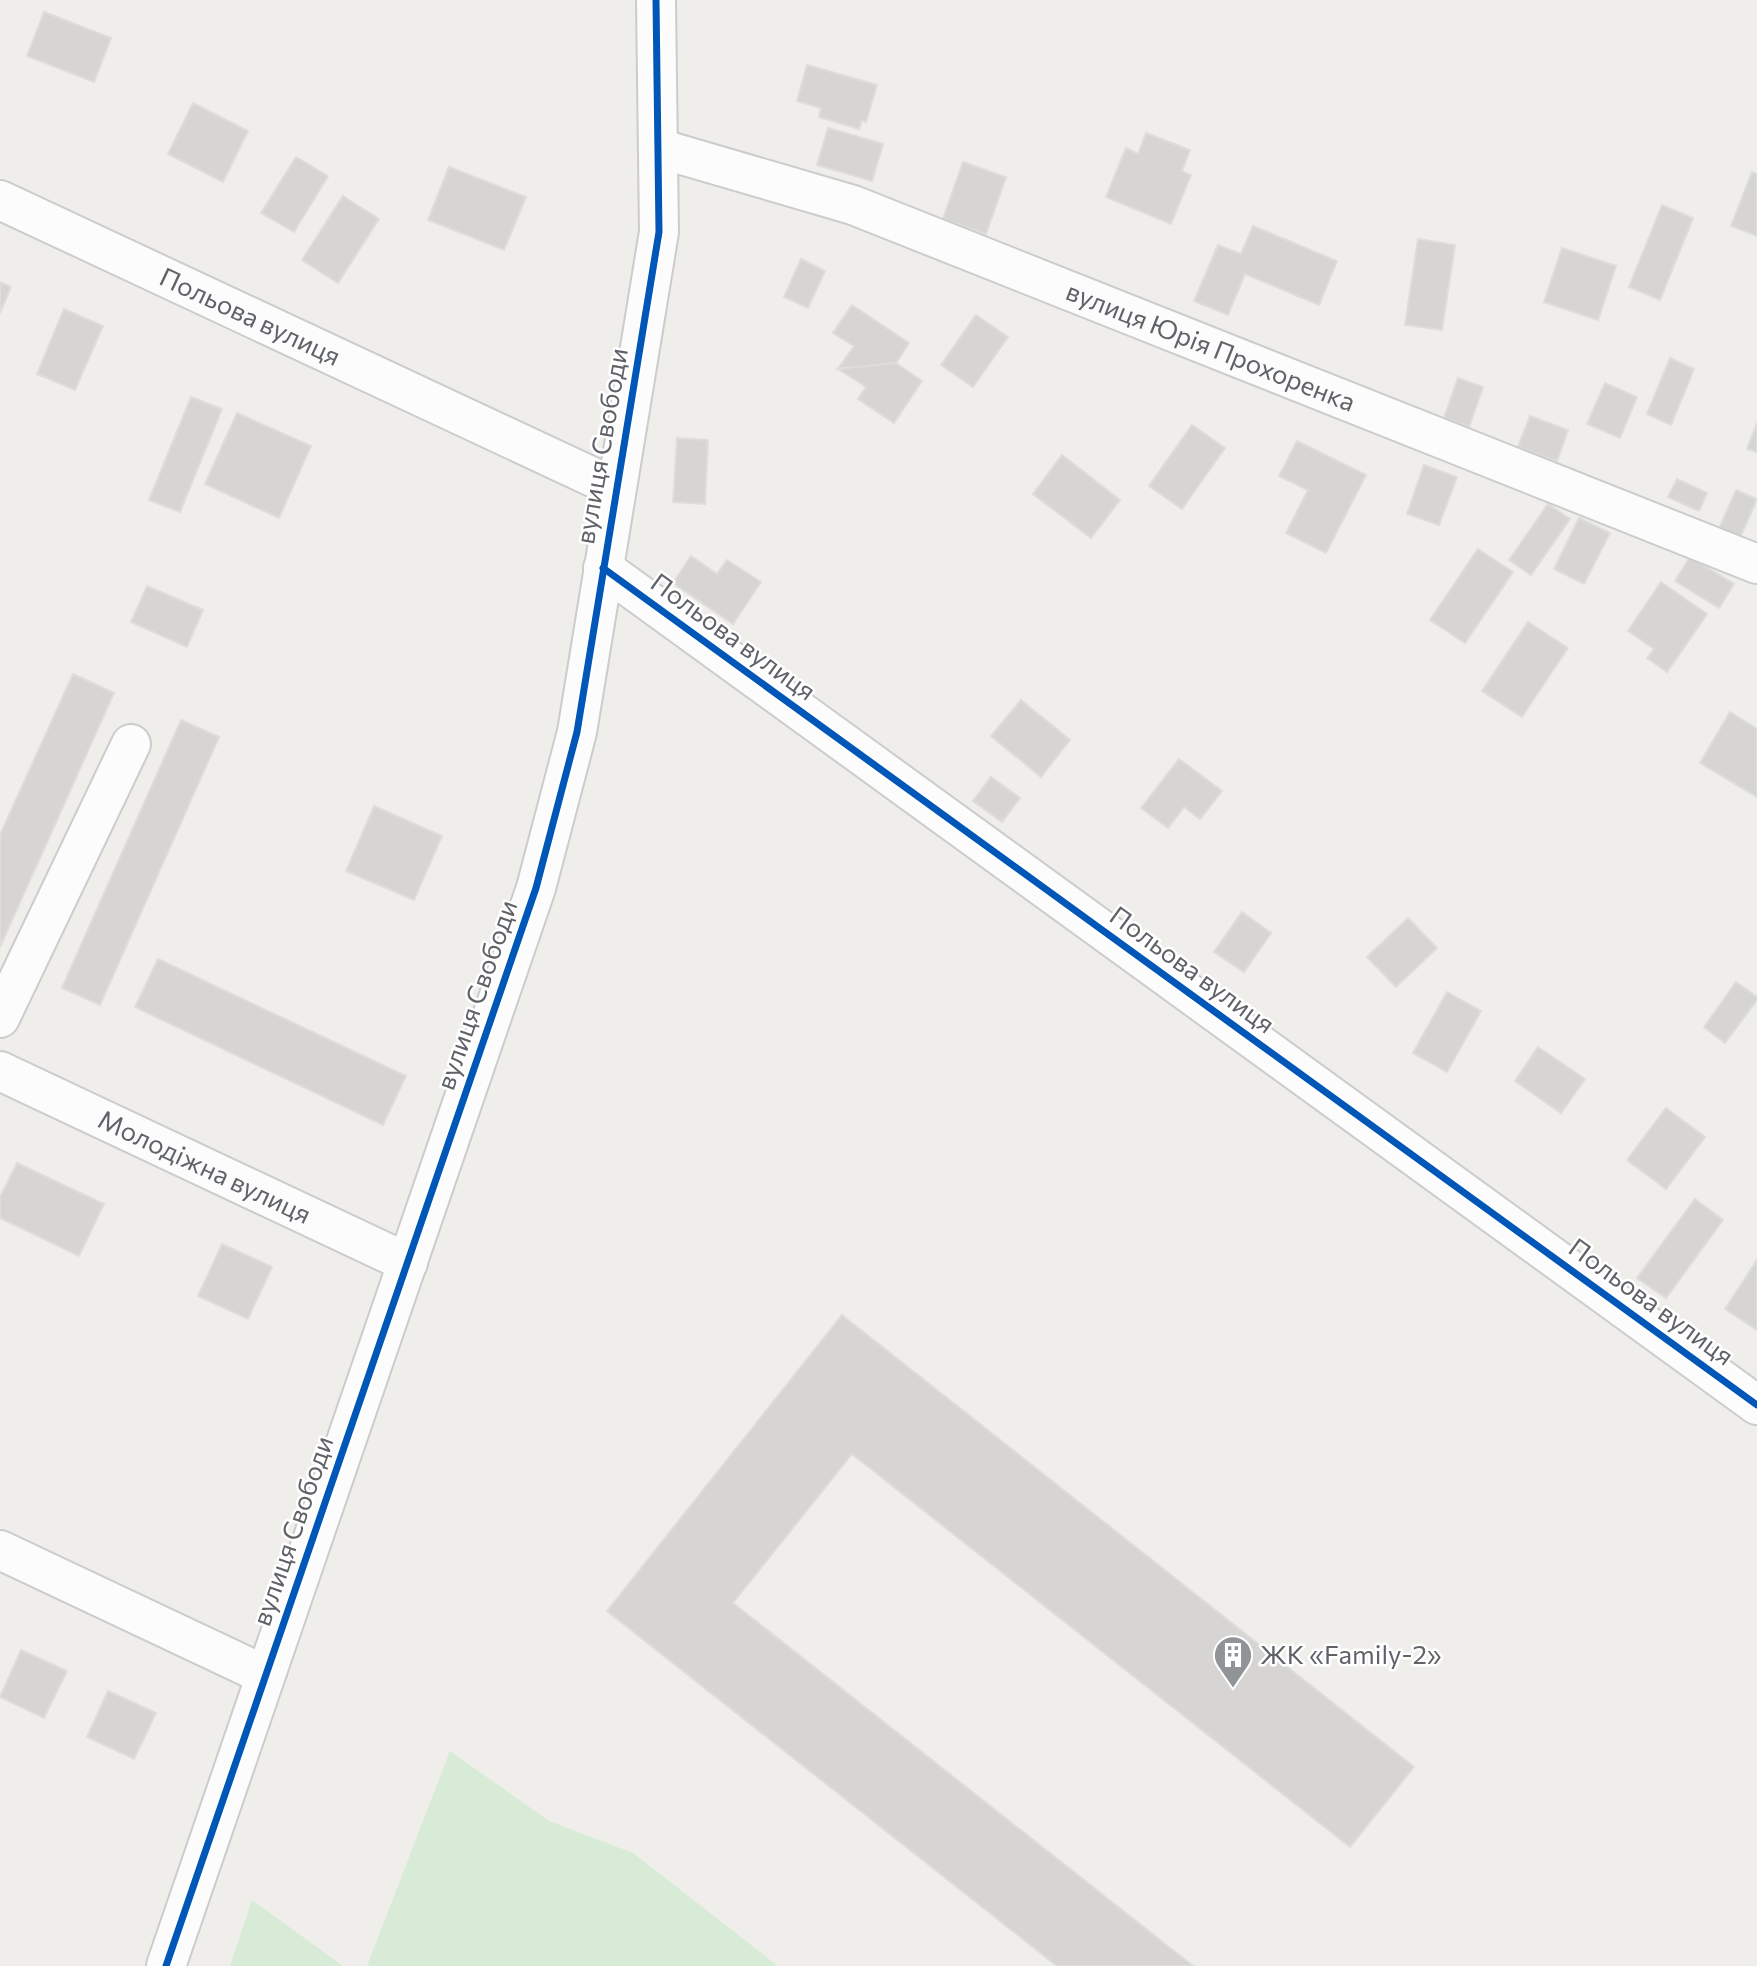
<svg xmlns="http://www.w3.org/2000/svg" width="1757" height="1966" font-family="Commissioner,sans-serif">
<rect width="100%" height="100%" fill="#efeeea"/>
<g fill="#d8ebd6">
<polygon points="450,1751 549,1821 633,1853 778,1966 367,1966"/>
<polygon points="252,1900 343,1966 230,1966"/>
</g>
<g fill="#d6d5d3" stroke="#deddd9" stroke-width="2">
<polygon points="44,12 111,38 94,82 27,56"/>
<polygon points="807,65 877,85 866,122 862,120 859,129 819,117 821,108 797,101"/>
<polygon points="193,103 248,131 223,182 168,154"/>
<polygon points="828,128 883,144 872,181 817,165"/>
<polygon points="1146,133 1190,150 1182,171 1191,175 1171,224 1106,197 1126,148 1138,154"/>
<polygon points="296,157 328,176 294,232 261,213"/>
<polygon points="963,162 1006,177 986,234 943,219"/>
<polygon points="449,167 526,197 504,250 428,220"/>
<polygon points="1752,172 1757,174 1757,236 1731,226"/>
<polygon points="343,196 379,219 338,283 302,260"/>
<polygon points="1662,205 1693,218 1660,300 1629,287"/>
<polygon points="1253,226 1337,261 1319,305 1245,274 1228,315 1194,301 1218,245 1241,254"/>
<polygon points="1418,239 1455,245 1442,330 1405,325"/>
<polygon points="1562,248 1616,266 1598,320 1544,302"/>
<polygon points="801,259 825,271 808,308 784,297"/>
<polygon points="0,282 11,287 0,313"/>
<polygon points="852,305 909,343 896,363 838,369 854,346 833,333"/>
<polygon points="64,309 103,326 75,390 37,374"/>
<polygon points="976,315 1008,337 973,387 941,365"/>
<polygon points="1670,358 1694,369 1671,425 1647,414"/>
<polygon points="896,363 922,381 894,423 858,399 866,387 838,369"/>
<polygon points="1458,378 1483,387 1469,427 1444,418"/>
<polygon points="1605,383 1637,397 1620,438 1587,424"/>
<polygon points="191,397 222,409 180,512 149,500"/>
<polygon points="237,413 311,446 279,518 205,484"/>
<polygon points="1530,416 1568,430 1557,461 1518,447"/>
<polygon points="1757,423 1757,452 1747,449"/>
<polygon points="1192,425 1225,448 1182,509 1149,486"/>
<polygon points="677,438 708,440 705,504 673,502"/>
<polygon points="1297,441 1366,475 1326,553 1286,533 1308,490 1279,476"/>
<polygon points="1062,455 1120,500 1091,538 1033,494"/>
<polygon points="1424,465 1457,477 1439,525 1407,514"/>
<polygon points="1677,479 1707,493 1699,511 1668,497"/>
<polygon points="1736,490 1757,499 1739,540 1718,531"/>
<polygon points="1548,504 1570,519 1531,575 1509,560"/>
<polygon points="1579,518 1610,533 1584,584 1554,569"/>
<polygon points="1478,549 1513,572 1465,643 1430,620"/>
<polygon points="691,556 717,574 727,560 761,582 733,624 673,583"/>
<polygon points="1690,557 1734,584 1719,608 1675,581"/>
<polygon points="1661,582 1707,614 1667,672 1647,658 1654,649 1628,631"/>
<polygon points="147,586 203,610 187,647 131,622"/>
<polygon points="1528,622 1568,648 1522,717 1482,691"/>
<polygon points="73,674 114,693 0,947 0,835"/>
<polygon points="1021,700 1070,740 1041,777 991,736"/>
<polygon points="1730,712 1757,729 1757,797 1700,763"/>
<polygon points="181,720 219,737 100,1005 62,988"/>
<polygon points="1179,759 1222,791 1200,819 1184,807 1168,828 1141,808"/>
<polygon points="991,777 1020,798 1002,822 973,801"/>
<polygon points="374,806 442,836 414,900 346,871"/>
<polygon points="1242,912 1271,933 1244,972 1214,952"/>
<polygon points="1408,918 1437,948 1396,987 1367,957"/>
<polygon points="158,959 406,1076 383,1125 135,1007"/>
<polygon points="1736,982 1757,997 1757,1000 1725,1043 1704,1027"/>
<polygon points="1447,992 1481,1011 1447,1072 1413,1053"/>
<polygon points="1538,1047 1585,1079 1561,1113 1515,1081"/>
<polygon points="1666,1108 1705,1137 1666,1189 1627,1160"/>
<polygon points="17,1163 104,1204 79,1256 0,1218 0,1197"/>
<polygon points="1695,1199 1723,1220 1666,1298 1637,1278"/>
<polygon points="222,1244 272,1267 248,1319 198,1296"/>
<polygon points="1757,1260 1757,1330 1725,1309"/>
<polygon points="842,1315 1414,1767 1350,1847 852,1454 733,1603 1193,1966 1057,1966 607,1611"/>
<polygon points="21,1650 67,1671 44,1718 0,1697"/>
<polygon points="108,1691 156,1713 134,1759 87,1737"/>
</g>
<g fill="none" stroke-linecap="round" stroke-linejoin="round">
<g stroke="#cbcccc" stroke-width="42">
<g id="minor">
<path id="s1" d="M658 148 853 205 1757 564"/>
<path id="s2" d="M0 200 616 488"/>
<polyline points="603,568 1757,1405"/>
<polyline points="0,1018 131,744"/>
<path id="s3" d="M0 1071 408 1263"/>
<polyline points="0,1550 265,1675"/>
<polyline points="166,1966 536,888 577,732 659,232 656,0"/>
</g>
</g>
<use href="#minor" stroke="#fdfcfc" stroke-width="38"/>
<g stroke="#fff" stroke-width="11">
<g id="cycleway">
<polyline points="603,568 1757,1405"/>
<polyline points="166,1966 536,888 577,732 659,232 656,0"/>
</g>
</g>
<use href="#cycleway" stroke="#0057b8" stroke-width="7"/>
</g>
<defs>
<g id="building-pin" transform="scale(2.0125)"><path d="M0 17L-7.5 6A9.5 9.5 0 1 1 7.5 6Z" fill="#919496" stroke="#fff"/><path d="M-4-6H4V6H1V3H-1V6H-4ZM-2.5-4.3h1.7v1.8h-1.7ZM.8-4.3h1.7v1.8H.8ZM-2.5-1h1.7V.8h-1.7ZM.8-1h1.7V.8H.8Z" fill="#fff"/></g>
</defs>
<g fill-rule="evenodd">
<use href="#building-pin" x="1233" y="1655"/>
</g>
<g text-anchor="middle" stroke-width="5" stroke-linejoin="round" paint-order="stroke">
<g font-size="26" fill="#5f6368" stroke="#fff">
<text dy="9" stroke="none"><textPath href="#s2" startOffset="276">Польова вулиця</textPath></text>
<text dy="9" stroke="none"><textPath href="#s1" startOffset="588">вулиця Юрія Прохоренка</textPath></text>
<text transform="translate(602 446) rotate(-80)" y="9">вулиця Свободи</text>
<text transform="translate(733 637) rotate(36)" y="9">Польова вулиця</text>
<text transform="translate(1192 970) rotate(36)" y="9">Польова вулиця</text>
<text transform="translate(477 995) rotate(-71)" y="9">вулиця Свободи</text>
<text dy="9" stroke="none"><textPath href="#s3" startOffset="226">Молодіжна вулиця</textPath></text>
<text transform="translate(1651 1302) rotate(36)" y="9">Польова вулиця</text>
<text transform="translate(293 1531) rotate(-71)" y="9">вулиця Свободи</text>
</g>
<g font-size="26" fill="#5f6368" stroke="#fff" text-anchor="start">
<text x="1260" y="1664">ЖК «Family-2»</text>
</g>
</g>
</svg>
